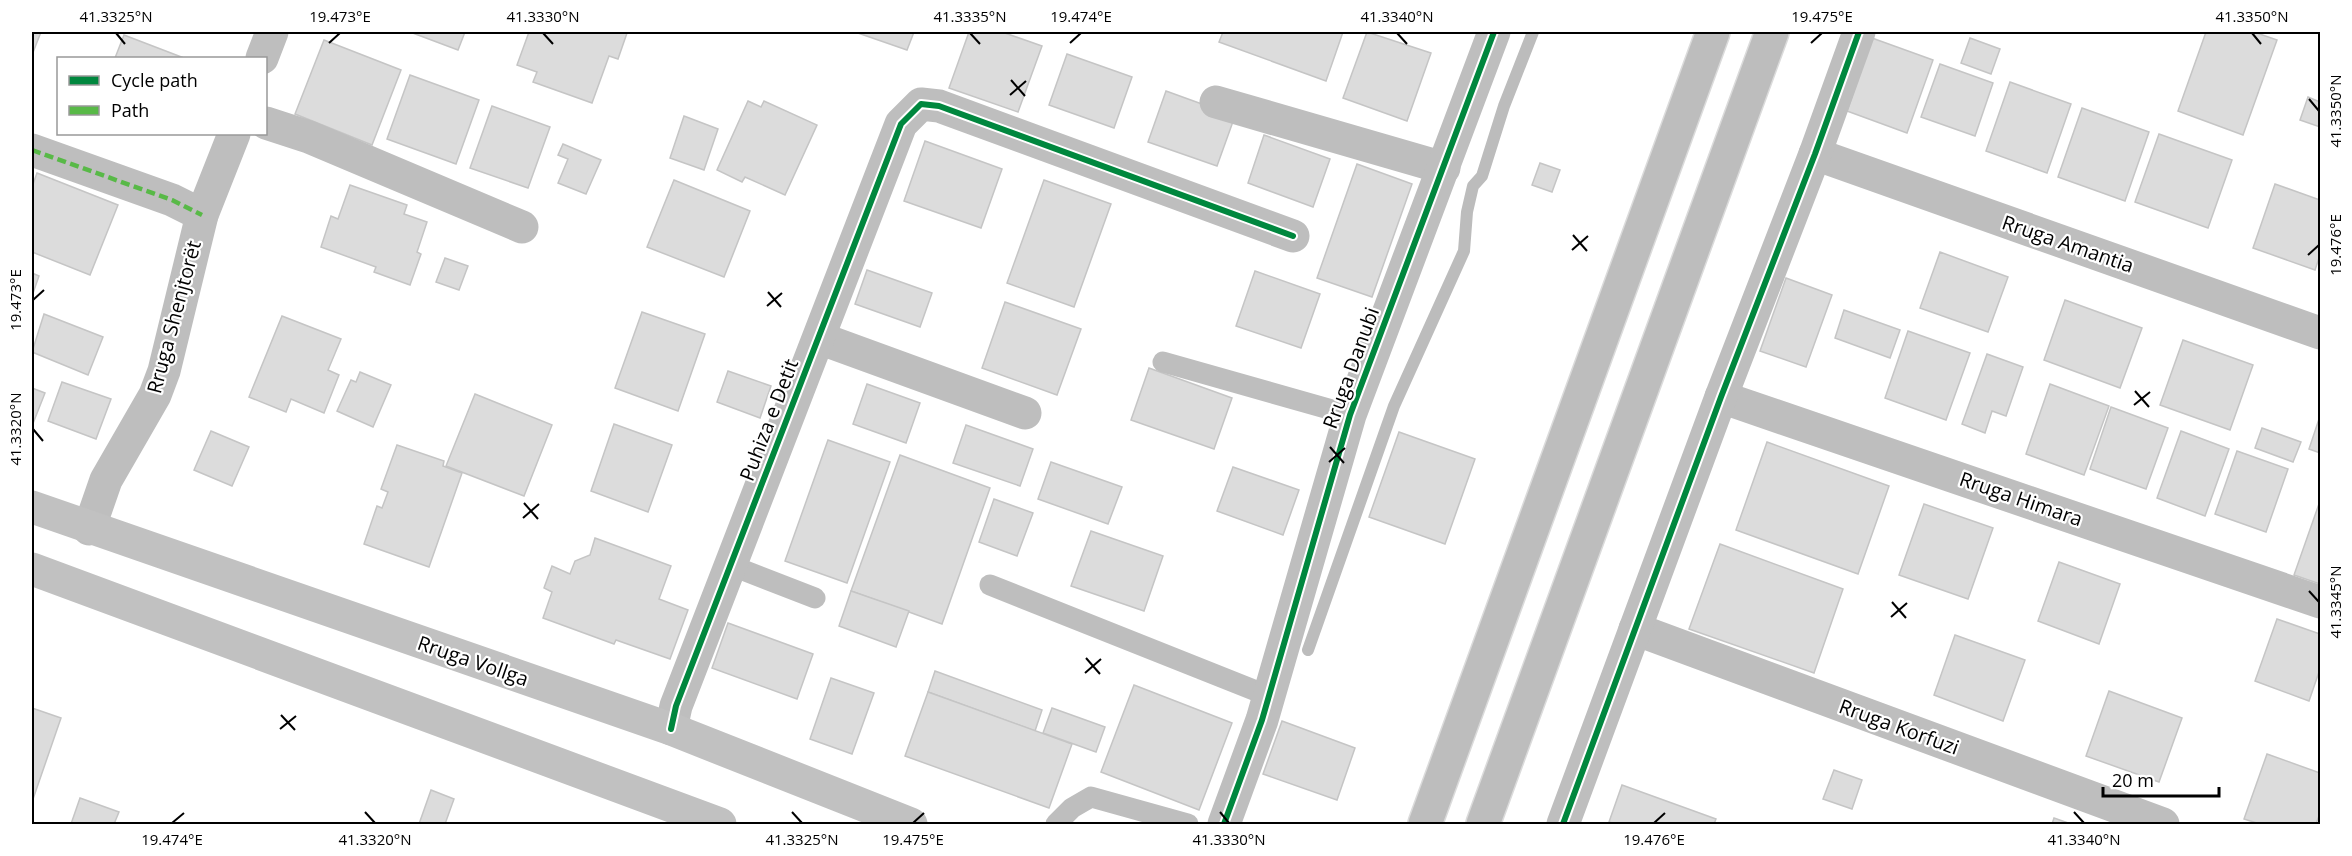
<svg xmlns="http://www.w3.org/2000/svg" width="2352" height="856" font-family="'Open Sans',sans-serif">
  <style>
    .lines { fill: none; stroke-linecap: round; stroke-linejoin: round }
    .stream { stroke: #bcbcbc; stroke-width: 12 }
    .building { fill: #dcdcdc; stroke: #c5c5c5; stroke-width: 1.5 }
    .primary-casing { stroke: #dbdbdb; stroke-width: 36 }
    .service { stroke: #bebebe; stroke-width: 21 }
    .minor { stroke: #bebebe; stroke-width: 33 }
    .secondary { stroke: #c1c1c1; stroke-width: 33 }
    .primary { stroke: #bdbdbd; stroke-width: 33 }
    .quiet { stroke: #58b947; stroke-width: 4.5; stroke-dasharray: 9 4.5; stroke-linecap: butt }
    .cycleway-casing { stroke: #fff; stroke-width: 10 }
    .cycleway { stroke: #00873e; stroke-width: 6 }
    .ticks { fill: none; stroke: #000; stroke-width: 2 }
    .labels { text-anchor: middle; stroke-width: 4.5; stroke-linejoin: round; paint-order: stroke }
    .street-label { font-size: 20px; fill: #000; stroke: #fff }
    .neatline { fill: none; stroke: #000; stroke-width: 2 }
    .ticks-label { font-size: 15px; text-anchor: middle; fill: #000 }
  </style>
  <rect width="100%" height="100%" fill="#fff"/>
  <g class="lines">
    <path class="stream" d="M1308,650L1394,406L1464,251L1467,212L1473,186L1482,176L1504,106L1533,32"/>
  </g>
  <g class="building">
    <path d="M32,32H41L32,55Z"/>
    <path d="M410,32H465L458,50Z"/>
    <path d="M529,32H622L627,33L618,59L609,56L592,103L533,82L537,72L517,65Z"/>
    <path d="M855,32H914L907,50Z"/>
    <path d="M969,32H1002L1042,46L1018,112L949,88Z"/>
    <path d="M1223,32H1343L1326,81L1219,42Z"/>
    <path d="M1367,32L1431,53L1407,121L1343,98Z"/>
    <path d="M2206,32H2254L2277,40L2243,135L2178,111Z"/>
    <path d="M124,35L184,58H115Z"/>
    <path d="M1872,38L1933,60L1907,133L1847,111Z"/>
    <path d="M1970,38L2000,49L1991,74L1961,63Z"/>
    <path d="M324,40L401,70L372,145L295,114Z"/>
    <path d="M1067,54L1132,77L1114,128L1049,105Z"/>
    <path d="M1940,64L1993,83L1975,136L1921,117Z"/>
    <path d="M410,75L479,100L456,164L387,139Z"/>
    <path d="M2010,82L2071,104L2047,173L1986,151Z"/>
    <path d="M1166,91L1235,116L1217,166L1148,142Z"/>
    <path d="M2308,97L2320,102V127L2300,120Z"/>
    <path d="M748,101L761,107L764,101L817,125L785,195L745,177L742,182L717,170Z"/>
    <path d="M492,106L550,127L528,188L470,168Z"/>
    <path d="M2082,108L2149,132L2125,201L2058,177Z"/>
    <path d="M684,116L718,129L704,170L670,158Z"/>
    <path d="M2159,134L2232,160L2208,228L2135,202Z"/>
    <path d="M1264,135L1330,159L1313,207L1248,183Z"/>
    <path d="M925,141L1002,169L981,228L904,201Z"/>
    <path d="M563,144L601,160L586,194L558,183L568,159L558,155Z"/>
    <path d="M1540,163L1560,170L1552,192L1532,185Z"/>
    <path d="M1357,164L1412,184L1372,297L1317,278Z"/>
    <path d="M37,173L118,205L90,275L32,252V187Z"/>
    <path d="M674,180L750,211L724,277L647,247Z"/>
    <path d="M1044,180L1111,204L1074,307L1007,283Z"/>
    <path d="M2275,184L2320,200V255L2315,270L2253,248Z"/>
    <path d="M350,185L407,205L404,214L427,222L417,252L421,254L410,285L374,272L376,267L321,247L331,216L338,219Z"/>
    <path d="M1940,252L2008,277L1988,332L1920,308Z"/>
    <path d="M445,258L468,266L459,290L436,282Z"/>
    <path d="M867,270L932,293L920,327L855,304Z"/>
    <path d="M1255,271L1320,294L1301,348L1236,326Z"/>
    <path d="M32,273L39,276L32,296Z"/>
    <path d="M1786,278L1832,295L1806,367L1760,351Z"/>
    <path d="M2065,300L2142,328L2120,388L2044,360Z"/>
    <path d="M1005,302L1081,329L1057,395L982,368Z"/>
    <path d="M1844,310L1900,330L1890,358L1835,338Z"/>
    <path d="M642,312L705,334L678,411L615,388Z"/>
    <path d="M44,314L103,337L88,375L32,352Z"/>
    <path d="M282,316L341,339L328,370L339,375L324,413L291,399L286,412L249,397Z"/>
    <path d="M1908,331L1970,353L1946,420L1885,398Z"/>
    <path d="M2183,340L2253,365L2230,430L2160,405Z"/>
    <path d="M1987,354L2023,367L2006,416L1992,411L1985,433L1962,424Z"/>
    <path d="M1149,368L1232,398L1214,449L1131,420Z"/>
    <path d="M728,371L771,386L760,418L717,402Z"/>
    <path d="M360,372L391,385L373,427L337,411L351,380L356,382Z"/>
    <path d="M62,382L111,399L96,439L48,421Z"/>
    <path d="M867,384L920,403L906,443L853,424Z"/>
    <path d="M2050,384L2109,406L2084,475L2026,454Z"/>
    <path d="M32,388L45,393L32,426Z"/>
    <path d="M475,394L552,425L524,496L446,466Z"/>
    <path d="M2111,407L2168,428L2146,489L2090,469Z"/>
    <path d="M2320,416V453L2309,449Z"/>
    <path d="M614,424L672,445L648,512L591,491Z"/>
    <path d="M966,425L1033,449L1020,486L953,463Z"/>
    <path d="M2262,428L2301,442L2293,462L2255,448Z"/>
    <path d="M211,431L249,447L232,486L194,470Z"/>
    <path d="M2181,431L2229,449L2205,516L2157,498Z"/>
    <path d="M1399,432L1475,459L1445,544L1369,517Z"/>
    <path d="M828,440L890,462L847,583L785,561Z"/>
    <path d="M1767,442L1889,486L1858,574L1736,530Z"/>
    <path d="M397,445L444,461L443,466L462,473L429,567L364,544L377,506L382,508L388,492L381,489Z"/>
    <path d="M2237,451L2288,469L2266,532L2215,514Z"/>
    <path d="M900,455L990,488L942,624L851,591Z"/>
    <path d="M1051,462L1122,487L1108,524L1038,499Z"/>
    <path d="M1233,467L1299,490L1283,535L1217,511Z"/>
    <path d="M994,499L1033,513L1017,556L979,542Z"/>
    <path d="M2320,501V584L2294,575Z"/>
    <path d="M1924,504L1993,528L1968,599L1899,575Z"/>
    <path d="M1091,531L1163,556L1144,611L1071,586Z"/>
    <path d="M595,538L671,566L659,599L688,610L670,659L616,640L614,644L543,618L552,592L544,588L552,566L570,574L575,561L590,555Z"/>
    <path d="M1720,544L1843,589L1814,673L1689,629Z"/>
    <path d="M2059,562L2120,584L2099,644L2038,621Z"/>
    <path d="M851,591L909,611L896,647L839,626Z"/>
    <path d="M2277,619L2320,634V669L2309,701L2255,681Z"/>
    <path d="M728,623L813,654L797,699L712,668Z"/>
    <path d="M1955,635L2025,660L2003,721L1934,695Z"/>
    <path d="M935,671L1042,710L1035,731L928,692Z"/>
    <path d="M831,678L874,693L852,754L810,739Z"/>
    <path d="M1134,685L1232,723L1199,810L1101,772Z"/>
    <path d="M2109,691L2182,718L2159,782L2086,756Z"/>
    <path d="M928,692L1072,744L1049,808L905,756Z"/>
    <path d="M32,708L61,718L32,802Z"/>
    <path d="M1052,708L1105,727L1096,752L1043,733Z"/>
    <path d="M1282,721L1355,748L1337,800L1263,774Z"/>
    <path d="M2267,754L2320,773V813L2316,824H2260L2244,819Z"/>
    <path d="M1834,770L1862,780L1852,809L1823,799Z"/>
    <path d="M1622,785L1716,819L1714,824H1616L1609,822Z"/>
    <path d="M431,790L454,799L445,824H419Z"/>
    <path d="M80,798L119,812L114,824H71Z"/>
    <path d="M2054,818L2071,824H2052Z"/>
  </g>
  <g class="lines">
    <g class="primary-casing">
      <g id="primary">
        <path d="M1425,824L1713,32"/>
        <path d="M1483,824L1772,32"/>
      </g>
    </g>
    <g class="service">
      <path d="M1163,362L1350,415"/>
      <path d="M730,565L815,598"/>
      <path d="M990,585L1269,696"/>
      <path d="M1056,824L1072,808L1091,797L1188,824"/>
    </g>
    <g class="minor">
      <path d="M262,58L272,32"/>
      <path d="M1216,102L1444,168"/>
      <path d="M266,123L309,137L522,227"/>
      <path d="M32,150L172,200L202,215"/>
      <path d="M1815,154L2320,333"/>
      <path d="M819,338L1025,413"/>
      <path d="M1721,397L2320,602"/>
      <path d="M89,529L106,480L155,395L164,371L202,215L234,134"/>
      <path d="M1635,629L2163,824"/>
      <path d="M671,729L676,706L901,124L921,104L939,106L1293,236"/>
      <path d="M1224,824L1262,720L1350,415L1494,32"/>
      <path d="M1563,824L1721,397L1815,154L1859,32"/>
    </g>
    <g class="secondary">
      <path d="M32,507L671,729L911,824"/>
      <path d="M32,569L720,824"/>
    </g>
    <use href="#primary" class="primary"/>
    <path class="quiet" d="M32,150L172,200L202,215"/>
    <g class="cycleway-casing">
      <g id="cycleway">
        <path d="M671,729L676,706L901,124L921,104L939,106L1293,236"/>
        <path d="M1224,824L1262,720L1350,415L1494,32"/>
        <path d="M1563,824L1721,397L1815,154L1859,32"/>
      </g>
    </g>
    <use href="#cycleway" class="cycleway"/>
  </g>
  <path class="ticks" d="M116,33L125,44M543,33L553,44M970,33L980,44M1397,33L1407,44M2252,33L2261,44M329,43L340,33M1070,43L1081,33M1811,43L1822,33M1011,80L1025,96M1010,95L1026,81M2309,99L2319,111M1573,235L1587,251M1572,250L1588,236M2308,255L2319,245M768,292L781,307M33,300L44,290M767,306L782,293M2135,391L2149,407M2134,405L2150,392M33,429L43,441M1330,447L1344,463M1329,462L1345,448M524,503L538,519M523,518L539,504M2309,591L2319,602M1892,602L1906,618M1891,617L1907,603M1086,658L1100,674M1085,673L1101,659M281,715L295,730M280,729L296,716M365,812L375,823M792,812L802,823M1220,812L1229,823M2074,812L2084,823M172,823L184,813M913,823L924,813M1654,823L1665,813"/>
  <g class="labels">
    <g class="street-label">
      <text transform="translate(2068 244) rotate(19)" y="7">Rruga Amantia</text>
      <text transform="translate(174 317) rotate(-75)" y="7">Rruga Shenjtorët</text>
      <text transform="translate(1351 368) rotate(-70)" y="7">Rruga Danubi</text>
      <text transform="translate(769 420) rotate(-69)" y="7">Puhiza e Detit</text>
      <text transform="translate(2021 499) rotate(19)" y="7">Rruga Himara</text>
      <text transform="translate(473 661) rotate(19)" y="7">Rruga Vollga</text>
      <text transform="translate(1899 727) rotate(20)" y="7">Rruga Korfuzi</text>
    </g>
  </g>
  <rect width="2352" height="856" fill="none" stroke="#ffffff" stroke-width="66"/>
  <rect x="57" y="57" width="210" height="78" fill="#ffffff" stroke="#999999" stroke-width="1.5"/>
  <rect x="69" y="76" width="30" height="9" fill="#00873e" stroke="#999999" stroke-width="1.5"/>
  <text x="111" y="87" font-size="18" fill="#000000">Cycle path</text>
  <rect x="69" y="106" width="30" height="9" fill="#58b947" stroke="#999999" stroke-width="1.5"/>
  <text x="111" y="117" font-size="18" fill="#000000">Path</text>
  <path d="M2103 787v9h116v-9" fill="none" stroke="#000000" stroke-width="3"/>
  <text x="2112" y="787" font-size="18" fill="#000000" stroke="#ffffff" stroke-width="4.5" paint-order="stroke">20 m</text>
  <rect x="33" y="33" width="2286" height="790" class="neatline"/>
  <g class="ticks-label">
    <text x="116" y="22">41.3325°N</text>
    <text x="340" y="22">19.473°E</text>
    <text x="543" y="22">41.3330°N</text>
    <text x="970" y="22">41.3335°N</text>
    <text x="1081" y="22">19.474°E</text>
    <text x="1397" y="22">41.3340°N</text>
    <text x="1822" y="22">19.475°E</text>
    <text x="2252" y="22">41.3350°N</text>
    <text transform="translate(2336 111) rotate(-90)" y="5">41.3350°N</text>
    <text transform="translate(2336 245) rotate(-90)" y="5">19.476°E</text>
    <text transform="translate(16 300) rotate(-90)" y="5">19.473°E</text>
    <text transform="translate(16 429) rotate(-90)" y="5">41.3320°N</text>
    <text transform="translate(2336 602) rotate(-90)" y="5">41.3345°N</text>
    <text x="172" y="845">19.474°E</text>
    <text x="375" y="845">41.3320°N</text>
    <text x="802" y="845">41.3325°N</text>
    <text x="913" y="845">19.475°E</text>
    <text x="1229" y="845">41.3330°N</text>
    <text x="1654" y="845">19.476°E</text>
    <text x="2084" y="845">41.3340°N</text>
  </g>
</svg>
